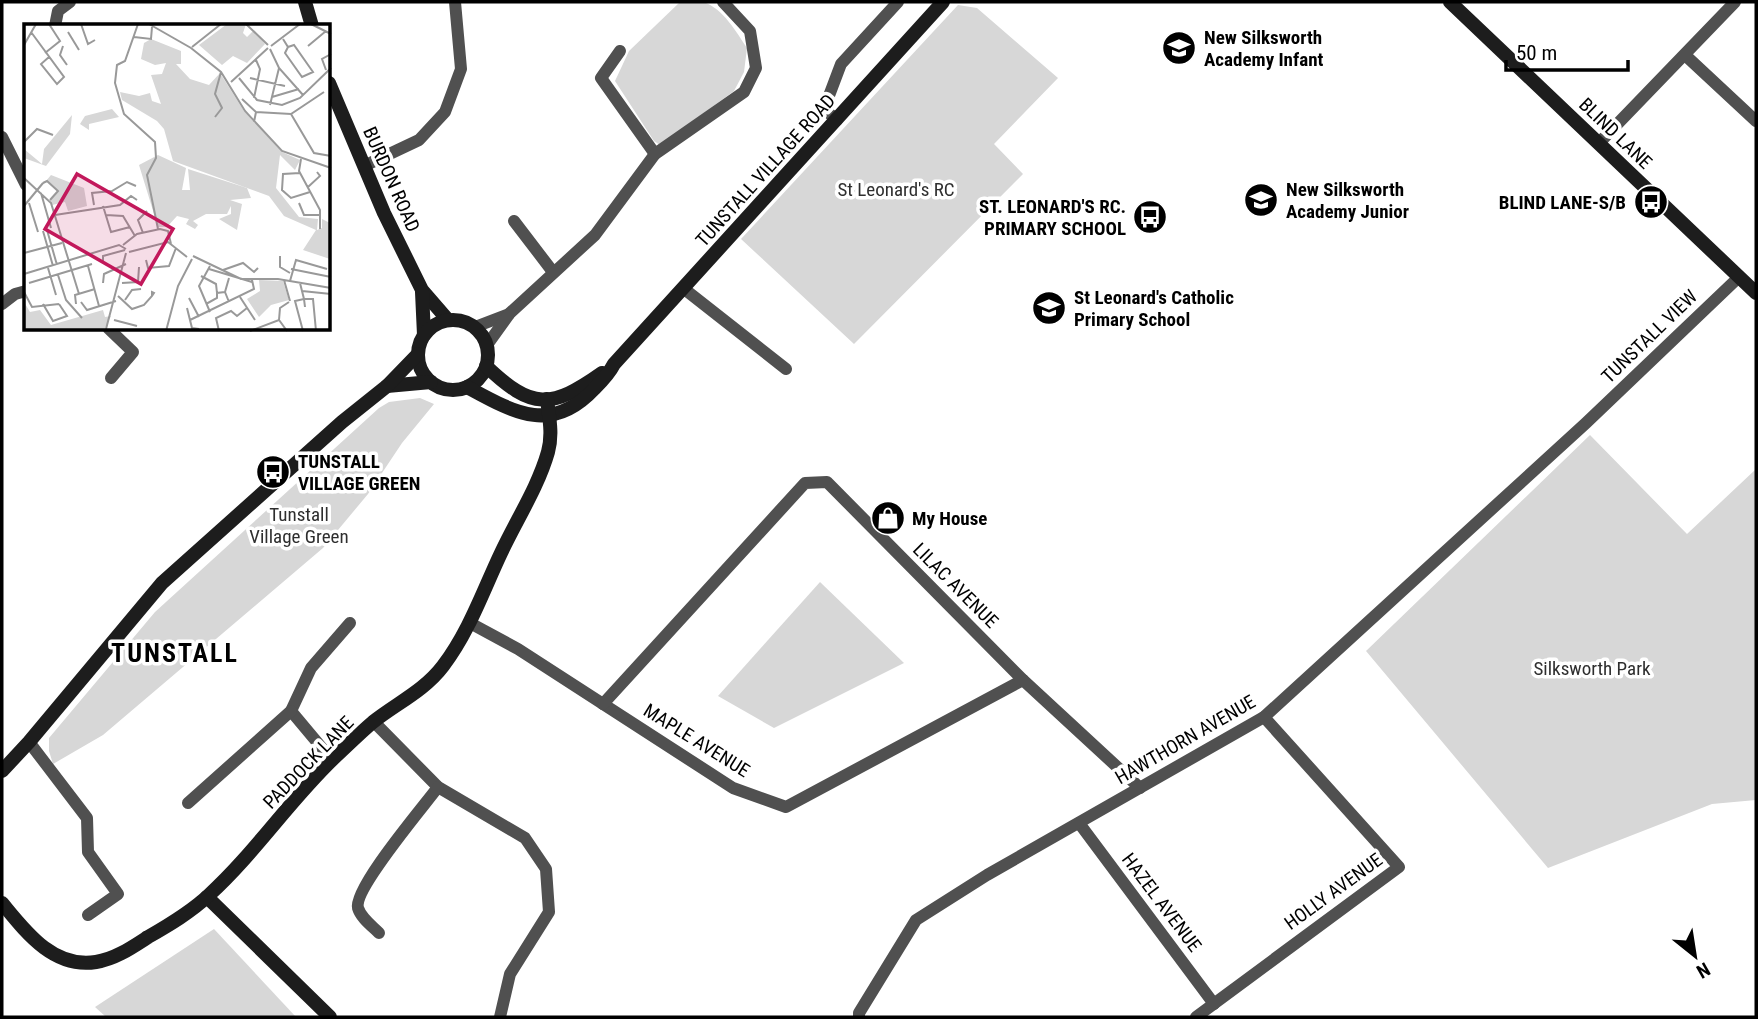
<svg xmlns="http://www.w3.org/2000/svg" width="1758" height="1019" font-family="'Roboto Condensed',sans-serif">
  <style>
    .green { fill: #d7d7d7 }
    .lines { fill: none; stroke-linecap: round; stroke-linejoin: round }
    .street { stroke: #505050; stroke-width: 12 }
    .secondary { stroke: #1d1d1d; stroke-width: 14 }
    .labels { text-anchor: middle; stroke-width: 7; stroke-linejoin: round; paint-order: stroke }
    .poi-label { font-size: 19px; font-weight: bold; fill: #000; stroke: #fff; text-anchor: start }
    .street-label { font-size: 19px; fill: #000; stroke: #fff }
    .park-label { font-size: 19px; fill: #2e2e2e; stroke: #fff }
    .district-label { font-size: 26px; font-weight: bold; letter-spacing: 2px; fill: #000; stroke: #fff }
    .inset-road { fill: none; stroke: #999; stroke-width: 2 }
    .view { fill: #c2185b; fill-opacity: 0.15; stroke: #c2185b; stroke-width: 3.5 }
    .inset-edge { fill: none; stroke: #000; stroke-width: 3.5 }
  </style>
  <rect width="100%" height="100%" fill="#fff"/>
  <g class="green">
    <path d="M680,2C687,2 697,0 703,2C723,8 737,33 747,48L744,72L734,91L660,145L654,141L615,81L629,51Z"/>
    <path d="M958,5L977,8L1058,78L994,144L1023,174L854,344L741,239Z"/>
    <path d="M420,398L434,404L402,443L368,494L323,548L103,735L53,764L49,751V738L155,612L379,408L389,402Z"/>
    <path d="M1590,435L1687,534L1756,469V800L1712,804L1548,868L1366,651Z"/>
    <path d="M820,582L904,663L774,728L718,696Z"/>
    <path d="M214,929L296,1017H106L95,1007Z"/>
  </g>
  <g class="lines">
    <g class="street">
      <path d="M55,26L58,11L70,2"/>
      <path d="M620,51L601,78L655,154"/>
      <path d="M1685,55L1756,121"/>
      <path d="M837,120L824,109L841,64L898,2"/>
      <path d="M2,137L26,185"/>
      <path d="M1599,143L1735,2"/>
      <path d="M364,166L419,140L445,112L461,69L455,2"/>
      <path d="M514,221L553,272"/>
      <path d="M683,288L786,369"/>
      <path d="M2,304L15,294L26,291"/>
      <path d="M475,327L509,314"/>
      <path d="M109,329L133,352L111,378"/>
      <path d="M487,345L510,313L595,235L655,154L744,92L756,68L750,31L723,2"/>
      <path d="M470,623L518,649L733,788L786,807L1023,680"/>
      <path d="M603,704L805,483L827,482L1023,680L1140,788"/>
      <path d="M374,722L438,787L525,838L546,869L549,912L510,974L500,1017"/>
      <path d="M29,742L87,818L88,852L118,894L88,915"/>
      <path d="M332,760L291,711L311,668L350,623"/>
      <path d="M188,803L291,711"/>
      <path d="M1079,823L1214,1004"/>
      <path d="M379,933C372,926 361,918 358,908C353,889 424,806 438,787"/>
      <path d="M859,1017V1013L916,920L987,875L1264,717L1586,423L1739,277"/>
      <path d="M1196,1017L1399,867L1264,717"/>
    </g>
    <g class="secondary">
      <path d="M305,2L312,26"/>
      <path d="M1450,2L1756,293"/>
      <path d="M329,83L384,213L422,290L448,320"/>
      <path d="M422,292L424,335"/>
      <circle cx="453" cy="355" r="35"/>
      <path d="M486,366C532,410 551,409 602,373"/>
      <path d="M387,386L431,382"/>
      <path d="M467,387C513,412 551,435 594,389C602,381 609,374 614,364L943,2"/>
      <path d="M2,771L29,742L162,583L342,422L387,386L418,354"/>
      <path d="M207,897L330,1017"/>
      <path d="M2,903C25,931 53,969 96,962C115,959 131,948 148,937C169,925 191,912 209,895C255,853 289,801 334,758C347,746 360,733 373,722C397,703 424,691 443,666C469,632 483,591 501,553C517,519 538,487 548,452C553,434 549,417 547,399"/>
    </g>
  </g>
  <defs>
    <g id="school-disc" transform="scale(1.75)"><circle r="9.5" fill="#000" stroke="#fff"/><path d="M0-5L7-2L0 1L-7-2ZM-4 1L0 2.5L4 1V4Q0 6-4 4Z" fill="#fff"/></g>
    <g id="bus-disc" transform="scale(1.75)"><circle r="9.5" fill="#000" stroke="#fff"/><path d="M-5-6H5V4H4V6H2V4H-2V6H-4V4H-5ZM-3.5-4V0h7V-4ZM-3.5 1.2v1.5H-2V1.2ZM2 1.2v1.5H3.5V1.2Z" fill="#fff"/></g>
    <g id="shop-disc" transform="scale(1.75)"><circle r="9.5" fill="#000" stroke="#fff"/><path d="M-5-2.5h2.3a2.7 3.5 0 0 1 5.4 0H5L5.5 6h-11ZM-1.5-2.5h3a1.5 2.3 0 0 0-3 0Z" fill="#fff"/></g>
  </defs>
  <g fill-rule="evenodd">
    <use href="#school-disc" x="1179" y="48"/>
    <use href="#school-disc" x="1261" y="200"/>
    <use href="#bus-disc" x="1651" y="202"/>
    <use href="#bus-disc" x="1150" y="217"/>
    <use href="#school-disc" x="1049" y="308"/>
    <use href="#bus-disc" x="273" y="472"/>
    <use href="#shop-disc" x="888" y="518"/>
  </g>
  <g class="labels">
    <g class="poi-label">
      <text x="1204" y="44">New Silksworth<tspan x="1204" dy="22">Academy Infant</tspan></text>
      <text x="1286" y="196">New Silksworth<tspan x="1286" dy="22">Academy Junior</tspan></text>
      <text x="1626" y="209" text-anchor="end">BLIND LANE-S/B</text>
      <text x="1126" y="213" text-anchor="end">ST. LEONARD'S RC.<tspan x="1126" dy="22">PRIMARY SCHOOL</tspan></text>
      <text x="1074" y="304">St Leonard's Catholic<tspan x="1074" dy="22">Primary School</tspan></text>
      <text x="298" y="468">TUNSTALL<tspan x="298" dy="22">VILLAGE GREEN</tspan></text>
      <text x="912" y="525">My House</text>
    </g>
    <g class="street-label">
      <text transform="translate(1616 133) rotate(44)" y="7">BLIND LANE</text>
      <text transform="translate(765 170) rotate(-48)" y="7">TUNSTALL VILLAGE ROAD</text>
      <text transform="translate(392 179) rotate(66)" y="7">BURDON ROAD</text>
      <text transform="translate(1649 336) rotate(-44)" y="7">TUNSTALL VIEW</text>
      <text transform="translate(956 585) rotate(45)" y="7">LILAC AVENUE</text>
      <text transform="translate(1185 739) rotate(-30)" y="7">HAWTHORN AVENUE</text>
      <text transform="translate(697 740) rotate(32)" y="7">MAPLE AVENUE</text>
      <text transform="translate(308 762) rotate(-46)" y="7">PADDOCK LANE</text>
      <text transform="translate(1333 891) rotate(-36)" y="7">HOLLY AVENUE</text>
      <text transform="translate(1162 902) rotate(53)" y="7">HAZEL AVENUE</text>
    </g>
    <g class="park-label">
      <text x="896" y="196">St Leonard's RC</text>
      <text x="299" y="521">Tunstall<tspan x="299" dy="22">Village Green</tspan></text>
      <text x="1592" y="675">Silksworth Park</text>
    </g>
    <g class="district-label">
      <text x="175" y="662">TUNSTALL</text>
    </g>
  </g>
  <g transform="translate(24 24)">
    <rect width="306" height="306" fill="#fff"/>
    <path d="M203,0H222L219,9L223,13L230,6L241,20L223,39L209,32L198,41L175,21ZM127,15L157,27V40H152L166,55L185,61L196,49L220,87L258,128L276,136L271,146L256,131L252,164L275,193L294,195L293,206L298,204V195L306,199V235L279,226L292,206L260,192L245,172L149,137L140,105L133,97L98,76L96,68L115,72L126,69L128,77L137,80L127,51L138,50L142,39L131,41L117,35L120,19ZM88,85L95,93L65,100V106L56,100L61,92ZM48,91L46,110L22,142L0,134V125L18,140L20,125ZM134,131L162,144L158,166H166L164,145L223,164L227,174L206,176L218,180L213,206L195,195L207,190V182L203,190H182L169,197L174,201L171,205L162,200L165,195L153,192L143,203H134L115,141ZM27,151L60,164L63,182L44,187L41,178L28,181L26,176L34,167L22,157ZM235,256L259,257L265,276L247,281L235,293L223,275L236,267ZM0,278L6,288L16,286L27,301L79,286L81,293L87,292L80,306H0Z" fill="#d7d7d7"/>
    <path class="inset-road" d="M57,0L64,20L71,16M114,0L101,37L93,41L91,59L100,90L131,118L132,134L123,151L134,205M125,0L167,24L197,48L221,87L258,127L307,144M222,0L244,21M287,0L307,10M7,8L40,53L33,60L17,40L25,33M44,8L55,26M110,13L127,15L128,3M259,15L264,23L270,21L289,48L278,53L261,29L264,23M0,21L12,0M39,22L36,31L43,41M247,22L276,0M284,22L302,7M168,23L197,0M246,25L255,44L279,71M21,29L36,17L25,0M302,46L298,35L307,30M215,54L233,76L258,81L276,74L307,44M226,54L261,62M207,58L244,24M248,73L275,65M230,74L236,45L232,36M218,75L232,88L230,98M246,81L255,44M232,88L267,90L300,68M267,90L290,129L307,132M191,93L198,84L191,70L197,48M0,118L13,105L29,111M277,135L275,147L296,186V205M276,149L259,150L258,166L267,174L286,168M0,154L27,179L55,270M19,159L23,157L34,167L26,176M284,163L296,152L293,148M17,169L27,204M5,179L14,208M275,179L280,191H296M70,181L68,169L88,167L103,158L112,162M0,182L19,159M79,182L87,208L106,203M31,191L96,181L107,172L113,176M82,191L99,192L111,212M23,206L33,241M19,207L29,242M119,209L114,196L123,187M99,221L113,210L136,205L144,207L147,220M105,228L144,218L163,233M0,229L38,219M169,232L217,255H254L307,264M256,232V243L266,249M122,236L124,244L145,242L152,224M79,239V232L101,226M64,242L75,282M186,242L175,262L186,288M24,244L32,271M185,245L228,258M267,245L307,253M199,246L219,239L230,248L234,244M0,250L95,221L102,225M34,251L42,276L58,294M177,252L192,260L193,269M260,256L266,277M266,257L272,236L303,245M5,259L68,240M79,259L80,250L102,240M98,259L114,258L115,243M276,259L280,275L271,277L279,307M278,267L307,270M0,268L8,283L35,280M94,272L108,285L120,281L128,272L130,269L128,268V272M216,273L231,296M165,274L175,293M101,276L108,266L117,265M57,278L63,286L92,277M205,278L201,268L205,254M19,280L29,297L43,292L35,280M52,280L51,271L71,265M182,280L193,274V269L201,268M281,283L280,275H289L292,307M163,284L168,304L175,305M90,296L113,302M166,296L230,265L228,256M255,296L256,284L265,278M82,305L102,229M142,307L154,262L168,235M195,307L192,294L207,287L213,292L223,284M226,307L255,296L263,307"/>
    <path class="view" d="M53,150L149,205L117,260L21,205Z"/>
    <rect width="306" height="306" class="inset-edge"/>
  </g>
  <rect width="1758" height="1019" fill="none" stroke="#000000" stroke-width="7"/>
  <g transform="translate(1695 956) rotate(150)" stroke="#ffffff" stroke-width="5" paint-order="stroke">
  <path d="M0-5L12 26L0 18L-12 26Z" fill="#000000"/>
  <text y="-10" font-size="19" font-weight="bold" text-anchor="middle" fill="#000000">N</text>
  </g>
  <path d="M1506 60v10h122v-10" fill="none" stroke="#000000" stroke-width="3.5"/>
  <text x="1516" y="60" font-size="21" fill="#000000" stroke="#ffffff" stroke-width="5" paint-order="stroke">50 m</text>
</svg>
